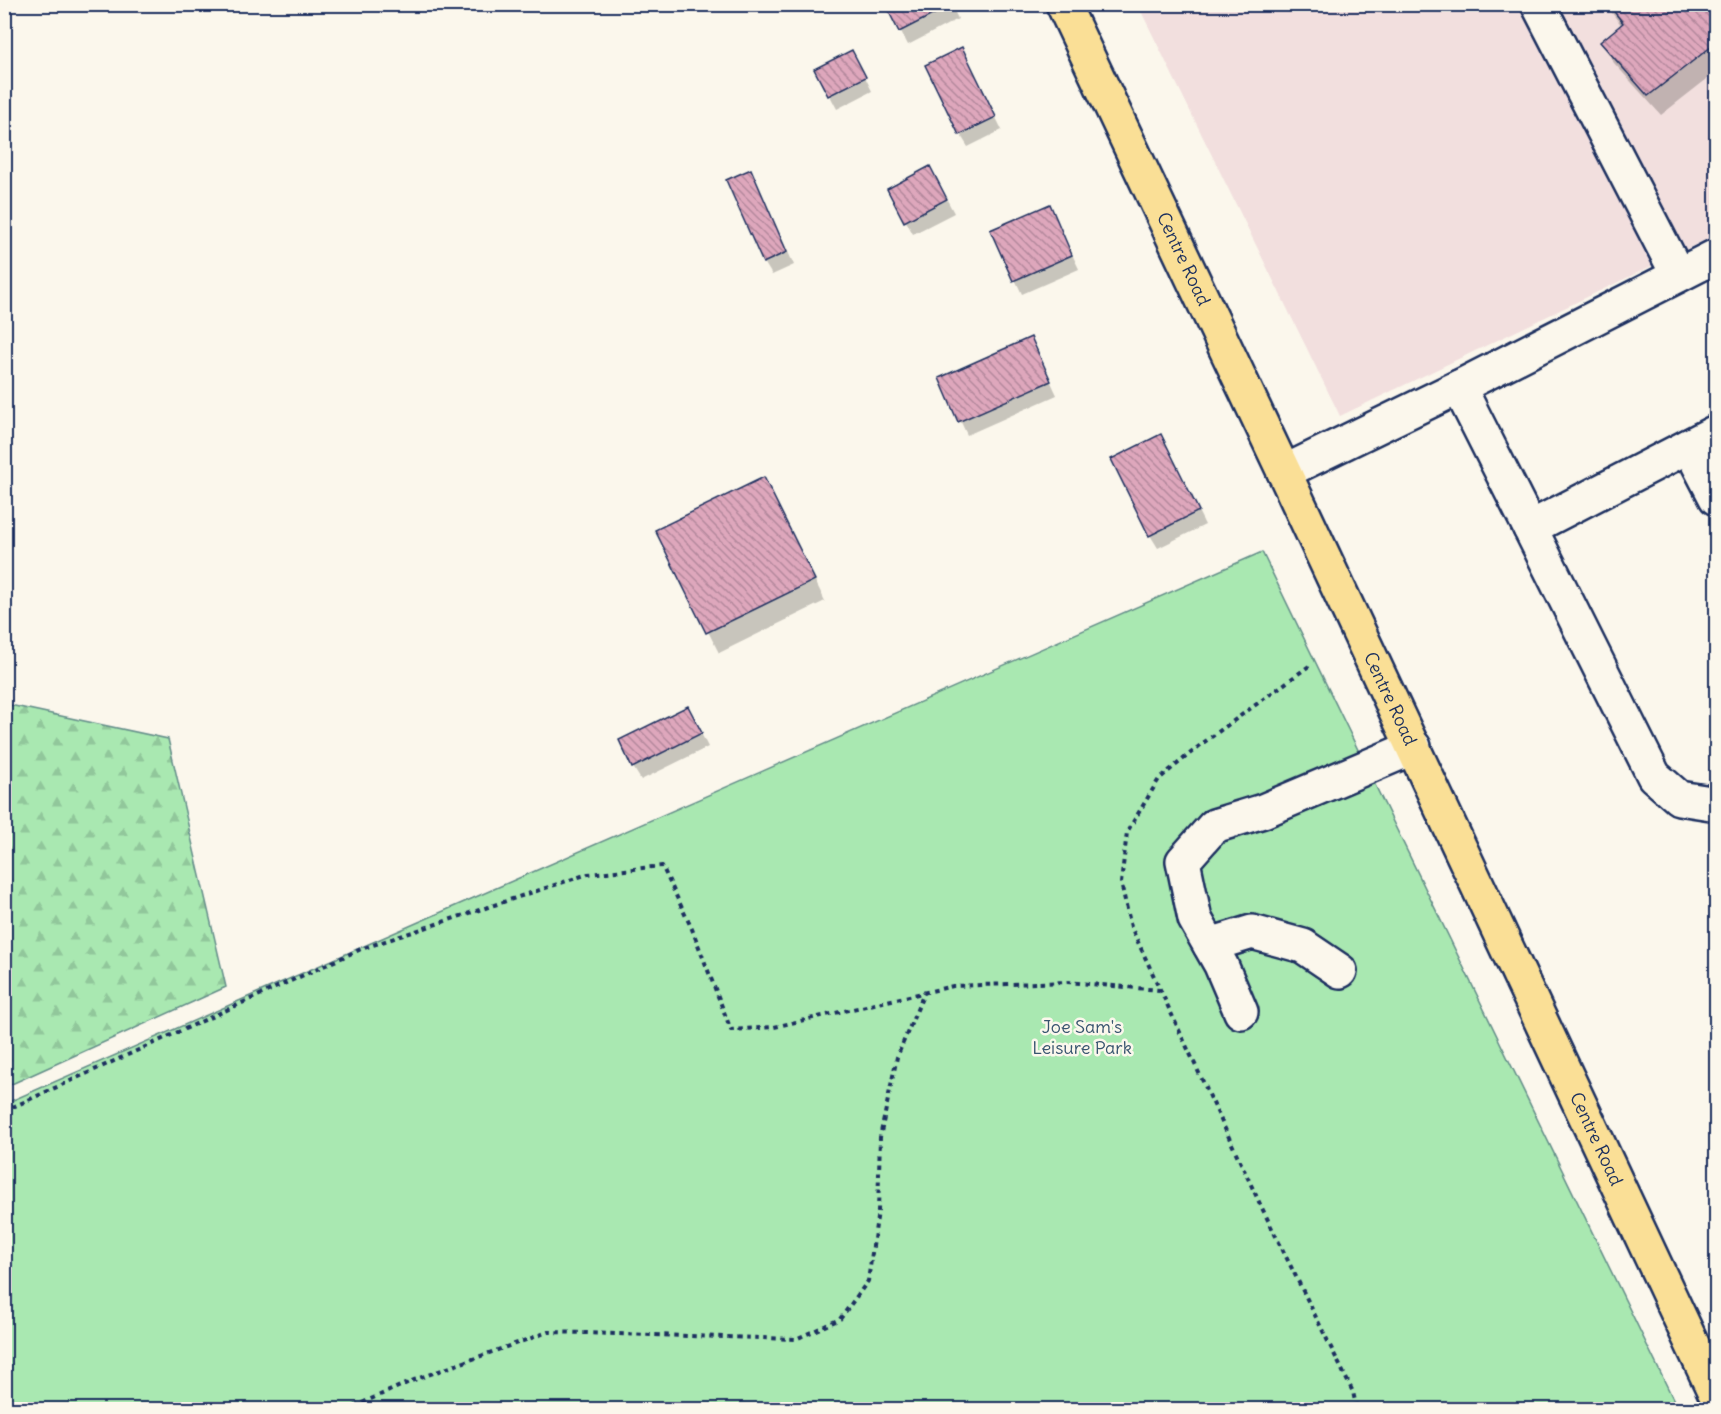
<svg xmlns="http://www.w3.org/2000/svg" width="1721" height="1414" font-family="Delius,sans-serif">
  <style>
    .built { fill: #f2dfde }
    .green { fill: #a9e8b1; stroke: #628c88; stroke-width: 1.5 }
    .forest { fill: url(#forest-firs); stroke: #628c88; stroke-width: 1.5 }
    .shadow { fill: #0003 }
    .building { fill: url(#building-back-hatch); stroke: #1b2f5e; stroke-width: 1.5 }
    .lines { fill: none; stroke-linecap: round; stroke-linejoin: round }
    .minor-casing { stroke: #1b2f5e; stroke-width: 38 }
    .major-casing { stroke: #1b2f5e; stroke-width: 38 }
    .path { stroke: #1b2f5e; stroke-width: 4; stroke-dasharray: 4.5 4.5; stroke-linecap: butt }
    .minor { stroke: #fbf7ec; stroke-width: 33 }
    .major { stroke: #fadf96; stroke-width: 33 }
    .labels { text-anchor: middle; stroke-width: 5; stroke-linejoin: round; paint-order: stroke }
    .street-label { font-size: 18px; fill: #1b2f5e; stroke: #fbf7ec }
    .park-label { font-size: 18px; fill: #37546f; stroke: #fbf7ec }
  </style>
  <defs>
    <pattern id="forest-firs" width="22" height="20" patternUnits="userSpaceOnUse" patternTransform="scale(1.5)"><rect width="22" height="20" fill="#a9e8b1"/><path d="M5 1l3.5 6h-7zM16 11l3.5 6h-7z" fill="#91c79b"/></pattern>
    <pattern id="building-back-hatch" width="6" height="6" patternUnits="userSpaceOnUse" patternTransform="scale(1.5)"><rect width="6" height="6" fill="#dea7bc"/><path d="M-1 5l2 2M0 0l6 6M5-1l2 2" fill="none" stroke="#b3889c"/></pattern>
  </defs>
  <rect width="100%" height="100%" fill="#fbf7ec"/>
  <filter id="ink" filterUnits="userSpaceOnUse"><feTurbulence type="fractalNoise" baseFrequency=".0167" numOctaves="2"/><feDisplacementMap in="SourceGraphic" scale="12" xChannelSelector="R" yChannelSelector="G"/><feConvolveMatrix kernelMatrix="1 2 1 2 8 2 1 2 1" color-interpolation-filters="sRGB"/></filter>
  <g filter="url(#ink)">
    <path class="built" d="M1138,5H1716V235L1340,416Z"/>
    <path class="green" d="M1262,552L1678,1409H5L4,1104Z"/>
    <path class="forest" d="M5,704L168,739L226,987L5,1087Z"/>
    <g class="shadow">
      <path d="M887,4H951L958,19L908,45Z"/>
      <path d="M1580,4H1593L1584,11Z"/>
      <path d="M1605,4H1716V72L1661,115L1614,63L1602,43L1622,26Z"/>
      <path d="M969,62L1002,130L968,147L960,134Z"/>
      <path d="M859,65L872,91L837,109L816,69Z"/>
      <path d="M751,171L794,265L772,275L764,262Z"/>
      <path d="M937,181L954,213L913,234L889,190Z"/>
      <path d="M1049,205L1079,269L1022,294L992,231Z"/>
      <path d="M1031,339L1057,395L967,435L941,379Z"/>
      <path d="M1168,450L1205,525L1158,548L1150,535Z"/>
      <path d="M775,499L825,601L719,653L657,531Z"/>
      <path d="M695,721L708,747L641,780L633,767Z"/>
    </g>
    <g class="building">
      <path d="M885,4H952V5L899,32Z"/>
      <path d="M1608,4H1716V43L1648,96L1600,42L1623,23Z"/>
      <path d="M962,47L996,117L959,135L925,65Z"/>
      <path d="M852,50L866,77L828,96L814,69Z"/>
      <path d="M930,166L947,199L904,222L887,189Z"/>
      <path d="M751,169L787,252L763,263L726,180Z"/>
      <path d="M1050,204L1072,255L1013,281L990,230Z"/>
      <path d="M1031,337L1051,381L958,422L939,378Z"/>
      <path d="M1161,434L1199,511L1149,536L1111,459Z"/>
      <path d="M764,477L815,580L706,633L655,530Z"/>
      <path d="M688,706L702,733L632,768L619,740Z"/>
    </g>
    <g class="lines">
      <g class="minor-casing">
        <g id="minor">
          <path d="M1538,4L1678,275"/>
          <path d="M1459,387L1530,528L1716,432"/>
          <path d="M1689,446L1716,498"/>
          <path d="M1284,472L1459,387L1716,256"/>
          <path d="M1530,528L1654,776L1679,798L1711,803L1716,801"/>
          <path d="M1210,945L1252,932L1303,946L1340,971"/>
          <path d="M1241,1012L1221,965L1195,919L1183,861L1214,826L1263,811L1414,747"/>
        </g>
      </g>
      <g class="major-casing">
        <g id="major">
          <path id="s1" d="M1063,4L1284,472L1716,1395"/>
        </g>
      </g>
      <g class="path">
        <path d="M1309,666L1203,743L1159,779L1127,832L1121,883L1131,927L1260,1204L1353,1392L1357,1410"/>
        <path d="M4,1111L361,949L588,874L662,866L692,929L731,1030L774,1027L953,986L1067,982L1160,990"/>
        <path d="M346,1410L414,1380L548,1332L796,1339L840,1319L868,1281L878,1211L880,1137L897,1057L924,993"/>
      </g>
      <use href="#minor" class="minor"/>
      <use href="#major" class="major"/>
    </g>
  </g>
  <g class="labels">
    <g class="street-label">
      <text dy="6" stroke="none"><textPath href="#s1" startOffset="282">Centre Road</textPath></text>
      <text dy="6" stroke="none"><textPath href="#s1" startOffset="768">Centre Road</textPath></text>
      <text dy="6" stroke="none"><textPath href="#s1" startOffset="1254">Centre Road</textPath></text>
    </g>
    <g class="park-label">
      <text x="1082" y="1033">Joe Sam's<tspan x="1082" dy="21">Leisure Park</tspan></text>
    </g>
  </g>
  <rect width="1721" height="1414" fill="none" stroke="#fbf7ec" stroke-width="24"/>
  <rect x="12" y="12" width="1697" height="1390" fill="none" stroke="#1b2f5e" stroke-width="2" filter="url(#ink)"/>
</svg>
